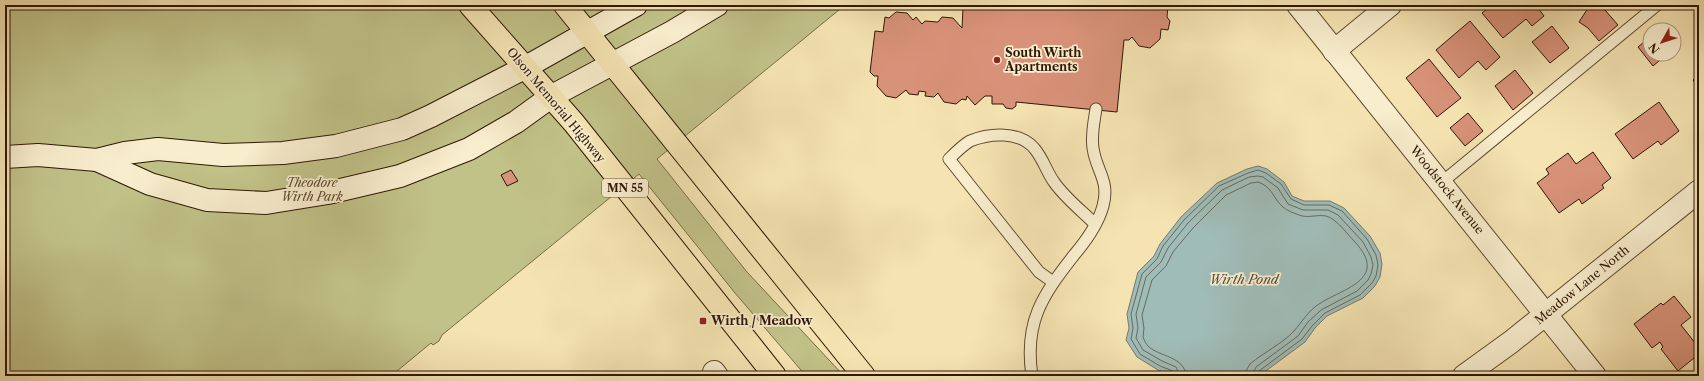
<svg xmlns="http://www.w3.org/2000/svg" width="1704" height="381" font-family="'Libre Caslon Text',serif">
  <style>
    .green { fill: #c1c288; stroke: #786c47 }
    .water { fill: #a0bcb7; stroke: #737a70 }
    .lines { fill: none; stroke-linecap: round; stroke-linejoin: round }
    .shore { stroke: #686a5e; stroke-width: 1 }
    .building { fill: #d89279; stroke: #2f1706 }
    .lane-casing { stroke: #604a31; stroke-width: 13 }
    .street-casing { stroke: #604a31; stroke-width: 24 }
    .secondary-casing { stroke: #2f1706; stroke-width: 24 }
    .primary-casing { stroke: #2f1706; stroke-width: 24 }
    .lane { stroke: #f8edcd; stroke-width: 11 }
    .street { stroke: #f8edcd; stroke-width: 22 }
    .secondary { stroke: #f8edcd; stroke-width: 22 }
    .primary { stroke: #f5e4b2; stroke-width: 22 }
    .poi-dot { fill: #8f2418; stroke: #f8edcd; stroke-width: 1.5 }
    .labels { text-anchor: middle; stroke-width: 3.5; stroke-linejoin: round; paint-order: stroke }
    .shield { fill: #f8edcd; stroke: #6b5742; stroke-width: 1 }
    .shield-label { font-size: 11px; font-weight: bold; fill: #2f1706 }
    .poi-label { font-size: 12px; font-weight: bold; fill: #2f1706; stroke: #f8edcd; text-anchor: start }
    .street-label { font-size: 12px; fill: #2f1706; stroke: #f8edcd }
    .park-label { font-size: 12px; font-style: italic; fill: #5b4a2d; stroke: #f8edcd }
    .water-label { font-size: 13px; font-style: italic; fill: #575144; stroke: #f8edcd }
  </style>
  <rect width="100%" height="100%" fill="#f5e4b2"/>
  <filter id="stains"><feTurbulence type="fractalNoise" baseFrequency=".005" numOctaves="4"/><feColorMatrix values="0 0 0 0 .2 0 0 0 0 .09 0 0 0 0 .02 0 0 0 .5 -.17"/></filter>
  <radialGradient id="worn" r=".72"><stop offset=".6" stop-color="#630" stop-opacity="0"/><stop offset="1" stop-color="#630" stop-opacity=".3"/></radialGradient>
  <path class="green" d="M5,5H845L657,159L747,272L844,376H806L735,293L639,174L442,335L439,341L433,345L431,343L391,376H5Z"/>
  <path class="water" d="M1258,166L1267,169L1284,182L1292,196L1304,201H1330L1344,208L1370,236L1380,253L1382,264L1380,277L1375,286L1363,298L1327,316L1315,328L1305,342L1259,376H1175L1158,370L1137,357L1126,340L1129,328L1127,314L1138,272L1154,256L1160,244L1181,217L1217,183L1247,169Z"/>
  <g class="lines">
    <g class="shore">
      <path d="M1175,376L1173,371L1160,366L1140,354L1131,339L1133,328L1131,314L1142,274L1157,259L1163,246L1184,220L1219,186L1248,173L1258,170L1266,173L1281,184L1291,199L1304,205H1329L1342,211L1367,239L1376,255L1378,265L1376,276L1372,283L1360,295L1325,313L1312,326L1302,339L1259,371L1257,376"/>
      <path d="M1180,376L1176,367L1162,361L1143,350L1136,338L1138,328L1136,314L1146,277L1161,262L1168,248L1188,223L1222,190L1249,177L1258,176L1263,177L1278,188L1288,204L1303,210H1328L1338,215L1363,242L1371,257L1373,265L1371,274L1368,280L1357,291L1321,310L1308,322L1298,336L1256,367L1252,376"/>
      <path d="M1186,376C1185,356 1159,357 1148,346C1146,344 1144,340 1143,337L1144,328L1142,315L1152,280L1166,266L1173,252L1193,228L1226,195L1251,183L1258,182C1273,187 1273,199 1283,207C1287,211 1294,213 1299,215C1308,219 1320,213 1329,217C1339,222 1347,234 1355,242C1390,280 1341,289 1319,304C1308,311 1302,322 1294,331C1282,344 1264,352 1250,364L1247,369L1246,376"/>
    </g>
  </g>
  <g class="building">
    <path d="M966,5H1168L1167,17L1170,21L1168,30L1161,29L1160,39L1150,48L1139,46L1132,37L1129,40H1124L1117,112L1016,102V106L1012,109L1006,108L1003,104H992V96H985L975,105L967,96L966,100L962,99L956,104L944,102L938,93L934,97L925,96L926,92L919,91L918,95L909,94L906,90L896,98L886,96L877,86L878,76H874L870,72L875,31L883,32L885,17L889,18L896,12L907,13L913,20L916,17L922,24L925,21L938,22L942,17L953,18L962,28L963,8Z"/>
    <path d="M1492,5H1536L1544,16L1532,26L1526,19L1503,38L1482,13Z"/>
    <path d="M1590,5H1598L1605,10L1618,25L1599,41L1588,28L1579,22Z"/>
    <path d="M1470,21L1500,57L1486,70L1478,61L1459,78L1436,50Z"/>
    <path d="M1552,26L1569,48L1550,63L1532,42Z"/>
    <path d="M1650,37V54H1664L1666,55L1653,66L1638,47Z"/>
    <path d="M1429,59L1461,98L1437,117L1406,78Z"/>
    <path d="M1515,70L1533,93L1513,110L1495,86Z"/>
    <path d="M1699,75V88L1693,80Z"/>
    <path d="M1659,102L1679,131L1661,145L1658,141L1633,159L1615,134Z"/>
    <path d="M1468,113L1483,131L1465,146L1450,128Z"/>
    <path d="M1593,152L1611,178L1602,185L1604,188L1582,204L1579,199L1559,213L1537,183L1549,174L1546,169L1568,153L1576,164Z"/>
    <path d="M511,170L518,181L507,186L501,175Z"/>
    <path d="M1674,296L1691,317L1681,325L1699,348V354L1678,371L1661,349L1663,347L1660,342L1652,348L1634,324L1661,303L1663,305Z"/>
  </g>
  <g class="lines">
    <g class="lane-casing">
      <g id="lane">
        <path d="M1441,183L1657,5"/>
        <path d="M1053,282L1039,272L949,159C955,153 963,145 970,141C990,133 1019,131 1034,148C1044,160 1046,171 1054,182C1065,198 1082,211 1095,224"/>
        <path d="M1032,376C1024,322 1042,296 1074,255C1086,241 1098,224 1103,206C1110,180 1096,171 1093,148C1091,135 1094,122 1096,109"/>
      </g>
    </g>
    <g class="street-casing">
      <g id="street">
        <path d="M1298,5L1595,376"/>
        <path d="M1334,51L1390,5"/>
        <path d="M714,372L717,376"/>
        <path d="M1464,376L1511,342L1699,191"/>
      </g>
    </g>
    <g class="secondary-casing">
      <g id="secondary">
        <path d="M5,157L38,155L97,160L125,153L158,149L223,155L283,153L336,146L402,129L431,116L526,67L636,5"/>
        <path d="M97,160L150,184L207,200L266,203L328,193L400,176L469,149L516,122L552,96L672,32L717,5"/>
      </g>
    </g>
    <g class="primary-casing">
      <g id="primary">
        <path d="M470,5L574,123L775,376"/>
        <path d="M565,5L864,376"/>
      </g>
    </g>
    <use href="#lane" class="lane"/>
    <use href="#street" class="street"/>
    <use href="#secondary" class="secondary"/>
    <use href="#primary" class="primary"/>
  </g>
  <g class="poi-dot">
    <circle cx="997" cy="60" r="4"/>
    <rect x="699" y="317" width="8" height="8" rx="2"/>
  </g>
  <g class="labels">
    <rect class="shield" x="602" y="179" width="46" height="18" rx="3"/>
    <g class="shield-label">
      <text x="625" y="192">MN 55</text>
    </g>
    <g class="poi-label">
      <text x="1005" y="57">South Wirth<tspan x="1005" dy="14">Apartments</tspan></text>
      <text x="711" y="325">Wirth / Meadow</text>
    </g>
    <g class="street-label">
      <text transform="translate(556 105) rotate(50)" y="4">Olson Memorial Highway</text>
      <text transform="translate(1447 190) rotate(51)" y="4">Woodstock Avenue</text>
      <text transform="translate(1582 285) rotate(-39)" y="4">Meadow Lane North</text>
    </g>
    <g class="park-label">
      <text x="312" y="187">Theodore<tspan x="312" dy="14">Wirth Park</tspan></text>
    </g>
    <g class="water-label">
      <text x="1244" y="284">Wirth Pond</text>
    </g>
  </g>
  <rect width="1704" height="381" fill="none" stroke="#f5e4b2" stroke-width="20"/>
  <rect x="6" y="6" width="1692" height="369" fill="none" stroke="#2f1706" stroke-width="2"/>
  <rect x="10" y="10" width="1684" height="361" fill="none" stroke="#2f1706"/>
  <g transform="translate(1662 42) rotate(231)"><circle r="19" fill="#f8edcd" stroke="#a8977d"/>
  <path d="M0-3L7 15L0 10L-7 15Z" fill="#8f2418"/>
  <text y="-6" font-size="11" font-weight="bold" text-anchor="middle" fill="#2f1706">N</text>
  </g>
  <rect width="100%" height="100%" filter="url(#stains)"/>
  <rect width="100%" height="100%" fill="url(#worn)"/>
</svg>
